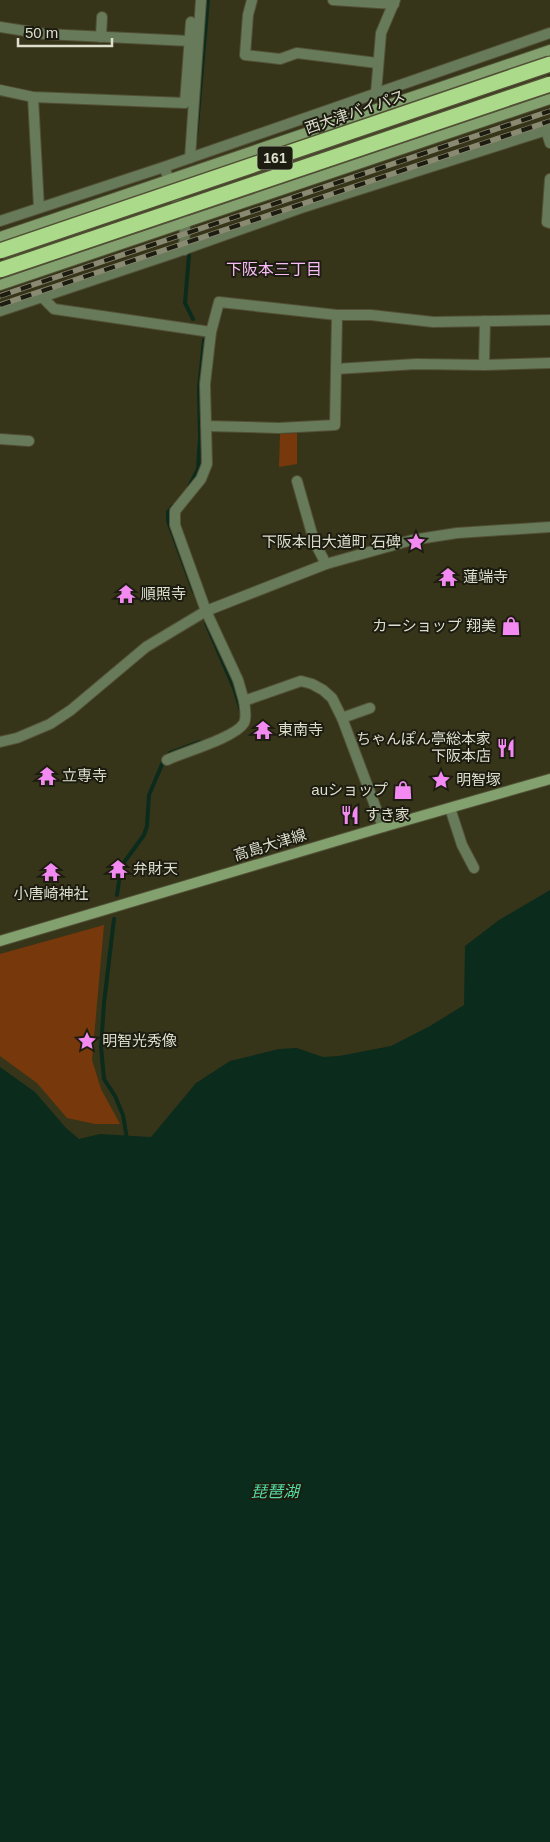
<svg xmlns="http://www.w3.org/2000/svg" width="550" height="1842" font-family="Helvetica,'Noto Sans JP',sans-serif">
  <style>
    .green { fill: #77380b }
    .water { fill: #0b2b1d }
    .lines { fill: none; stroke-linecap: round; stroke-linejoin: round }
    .stream { stroke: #0b2b1d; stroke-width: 4 }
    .street-casing { stroke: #525036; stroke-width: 12 }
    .secondary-casing { stroke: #525036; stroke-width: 12 }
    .street { stroke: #677a5a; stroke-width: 10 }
    .secondary { stroke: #82a16e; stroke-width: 10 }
    .rail-casing { stroke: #8a8972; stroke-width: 5.5 }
    .rail { stroke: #1d1c10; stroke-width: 4; stroke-dasharray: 11; stroke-linecap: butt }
    .highway-bridge-casing { stroke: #525036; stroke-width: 18; stroke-linecap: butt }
    .highway-bridge { stroke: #aada8a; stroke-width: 15 }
    .labels { text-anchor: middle; stroke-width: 4; stroke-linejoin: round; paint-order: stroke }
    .shield { fill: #1d1c10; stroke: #a4a494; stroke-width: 1 }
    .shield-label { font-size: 14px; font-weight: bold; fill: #dedecd }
    .street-label { font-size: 15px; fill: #dedecd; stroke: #1d1c10 }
    .poi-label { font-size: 15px; fill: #dedecd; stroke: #1d1c10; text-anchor: start }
    .neighbourhood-label { font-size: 16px; fill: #f7bcf5; stroke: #1d1c10 }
    .water-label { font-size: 16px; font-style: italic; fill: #53dda1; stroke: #1d1c10 }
  </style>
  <rect width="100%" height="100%" fill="#373519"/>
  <g class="green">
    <path d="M297,433V464L279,467L280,434Z"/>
    <path d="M104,925L92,1060L101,1089L120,1124H95L67,1118L37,1083L0,1056V954Z"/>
  </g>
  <path class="water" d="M550,890V1842H0V1067L35,1092L66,1128L79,1139L100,1134L151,1137L196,1083L230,1061L279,1049L297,1048L323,1057L339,1056L391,1046L430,1026L464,1005L465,946L499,920Z"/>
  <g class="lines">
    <g class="stream">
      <path d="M196,137L208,0"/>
      <path d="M189,255L185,303L193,319"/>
      <path d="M189,487L198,469L200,437L199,388L204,340"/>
      <path d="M173,506L168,512V521L194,592"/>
      <path d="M206,623L234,688L242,714"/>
      <path d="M117,895L120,875L125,861L144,835L147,826L149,795L163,762L170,753L200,742"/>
      <path d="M114,919L104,1003L101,1047L104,1079L115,1096L123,1115L127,1139"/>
    </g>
    <g class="street-casing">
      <g id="street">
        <path d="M252,0L248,15L245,55L280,59L297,53L377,63"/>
        <path d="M333,0L394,4"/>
        <path d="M0,27L45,34L190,41"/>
        <path d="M101,37L102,17"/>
        <path d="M0,90L33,97L185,103L191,22"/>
        <path d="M376,93L381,33L395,0"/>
        <path d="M33,97L39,208"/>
        <path d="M546,130L550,143"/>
        <path d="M190,158L201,0"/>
        <path d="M166,172L185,222L184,250"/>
        <path d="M550,179L547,222L550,223"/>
        <path d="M0,221L164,167L550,33"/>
        <path d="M42,297L54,309L211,332"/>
        <path d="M0,311L174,253L301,208L550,129"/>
        <path d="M484,365L485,321"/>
        <path d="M336,369L416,364L484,365L550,363"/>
        <path d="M206,426L279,428L335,425L337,315"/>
        <path d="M0,439L29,441"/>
        <path d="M297,481L314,541L326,564"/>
        <path d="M342,718L370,708"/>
        <path d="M0,742L17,738L50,724L71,710L146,647L206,611L326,564L412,540L457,533L550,527"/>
        <path d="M167,760C184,752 235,738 244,723C247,717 245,708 244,701"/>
        <path d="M450,808L462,845L474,868"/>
        <path d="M383,827L342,718L332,698L323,690L312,684L301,681L244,701L238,680L206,611L175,525V511L201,479L207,464L205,384L211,332L219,302L337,315H371L433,322L550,320"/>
      </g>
    </g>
    <g class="secondary-casing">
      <g id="secondary">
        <path d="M0,237L550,50"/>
        <path d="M0,285L550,99"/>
        <path d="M0,941L383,827L550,779"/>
      </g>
    </g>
    <use href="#street" class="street"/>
    <use href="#secondary" class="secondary"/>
    <g class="rail-casing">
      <g id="rail">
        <path d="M0,296L550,111"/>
        <path d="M0,305L550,121"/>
      </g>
    </g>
    <use href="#rail" class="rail"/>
    <g class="highway-bridge-casing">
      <g id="highway-bridge">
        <path d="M0,251L550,64"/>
        <path d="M0,270L550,84"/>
      </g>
    </g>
    <use href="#highway-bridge" class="highway-bridge"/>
  </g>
  <defs>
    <g id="sight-bare" transform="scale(1.5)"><path d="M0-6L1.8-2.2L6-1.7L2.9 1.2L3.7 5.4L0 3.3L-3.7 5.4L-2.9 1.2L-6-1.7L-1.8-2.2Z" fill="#f38af1" stroke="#1d1c10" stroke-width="2.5" paint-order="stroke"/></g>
    <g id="temple-bare" transform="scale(1.5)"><path d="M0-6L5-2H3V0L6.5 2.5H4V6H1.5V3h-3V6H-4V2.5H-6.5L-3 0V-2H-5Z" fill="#f38af1" stroke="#1d1c10" stroke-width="2.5" paint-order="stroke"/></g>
    <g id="shop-bare" transform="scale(1.5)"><path d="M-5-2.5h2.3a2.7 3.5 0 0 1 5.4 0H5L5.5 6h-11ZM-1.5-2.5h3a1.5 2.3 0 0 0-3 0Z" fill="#f38af1" stroke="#1d1c10" stroke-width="2.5" paint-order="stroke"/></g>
    <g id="restaurant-bare" transform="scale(1.5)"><path d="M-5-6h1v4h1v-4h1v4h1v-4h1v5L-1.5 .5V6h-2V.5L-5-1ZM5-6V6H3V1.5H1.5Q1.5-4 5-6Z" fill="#f38af1" stroke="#1d1c10" stroke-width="2.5" paint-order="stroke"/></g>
  </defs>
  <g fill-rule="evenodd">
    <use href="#sight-bare" x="416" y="542"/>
    <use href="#temple-bare" x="448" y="577"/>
    <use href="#temple-bare" x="126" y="594"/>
    <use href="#shop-bare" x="511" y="626"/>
    <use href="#temple-bare" x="263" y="730"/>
    <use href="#restaurant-bare" x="506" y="748"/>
    <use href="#temple-bare" x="47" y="776"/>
    <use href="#sight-bare" x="441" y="780"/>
    <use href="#shop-bare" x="403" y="790"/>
    <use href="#restaurant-bare" x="350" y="815"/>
    <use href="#temple-bare" x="118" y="869"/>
    <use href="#temple-bare" x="51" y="872"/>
    <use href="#sight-bare" x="87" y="1041"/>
  </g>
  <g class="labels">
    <rect class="shield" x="257.5" y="146.5" width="35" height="23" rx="4"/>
    <g class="shield-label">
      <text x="275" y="163">161</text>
    </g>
    <g class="street-label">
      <text transform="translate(355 112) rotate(-19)" y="5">西大津バイパス</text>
      <text transform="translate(270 845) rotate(-17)" y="5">高島大津線</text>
    </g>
    <g class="poi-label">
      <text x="401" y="547" text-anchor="end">下阪本旧大道町 石碑</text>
      <text x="463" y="582">蓮端寺</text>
      <text x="141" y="599">順照寺</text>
      <text x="496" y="631" text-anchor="end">カーショップ 翔美</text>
      <text x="278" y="735">東南寺</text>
      <text x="491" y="744" text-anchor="end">ちゃんぽん亭総本家<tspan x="491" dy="17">下阪本店</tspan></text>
      <text x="62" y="781">立専寺</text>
      <text x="456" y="785">明智塚</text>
      <text x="388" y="795" text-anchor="end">auショップ</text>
      <text x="365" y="820">すき家</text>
      <text x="133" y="874">弁財天</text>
      <text x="51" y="899" text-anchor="middle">小唐崎神社</text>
      <text x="102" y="1046">明智光秀像</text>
    </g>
    <g class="neighbourhood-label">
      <text x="274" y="275">下阪本三丁目</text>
    </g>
    <g class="water-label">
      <text x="275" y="1497">琵琶湖</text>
    </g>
  </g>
  <path d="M18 38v8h94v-8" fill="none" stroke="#dedecd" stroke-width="2.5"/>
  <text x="25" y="38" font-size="15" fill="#dedecd" stroke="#1d1c10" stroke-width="4" paint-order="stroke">50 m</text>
</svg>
